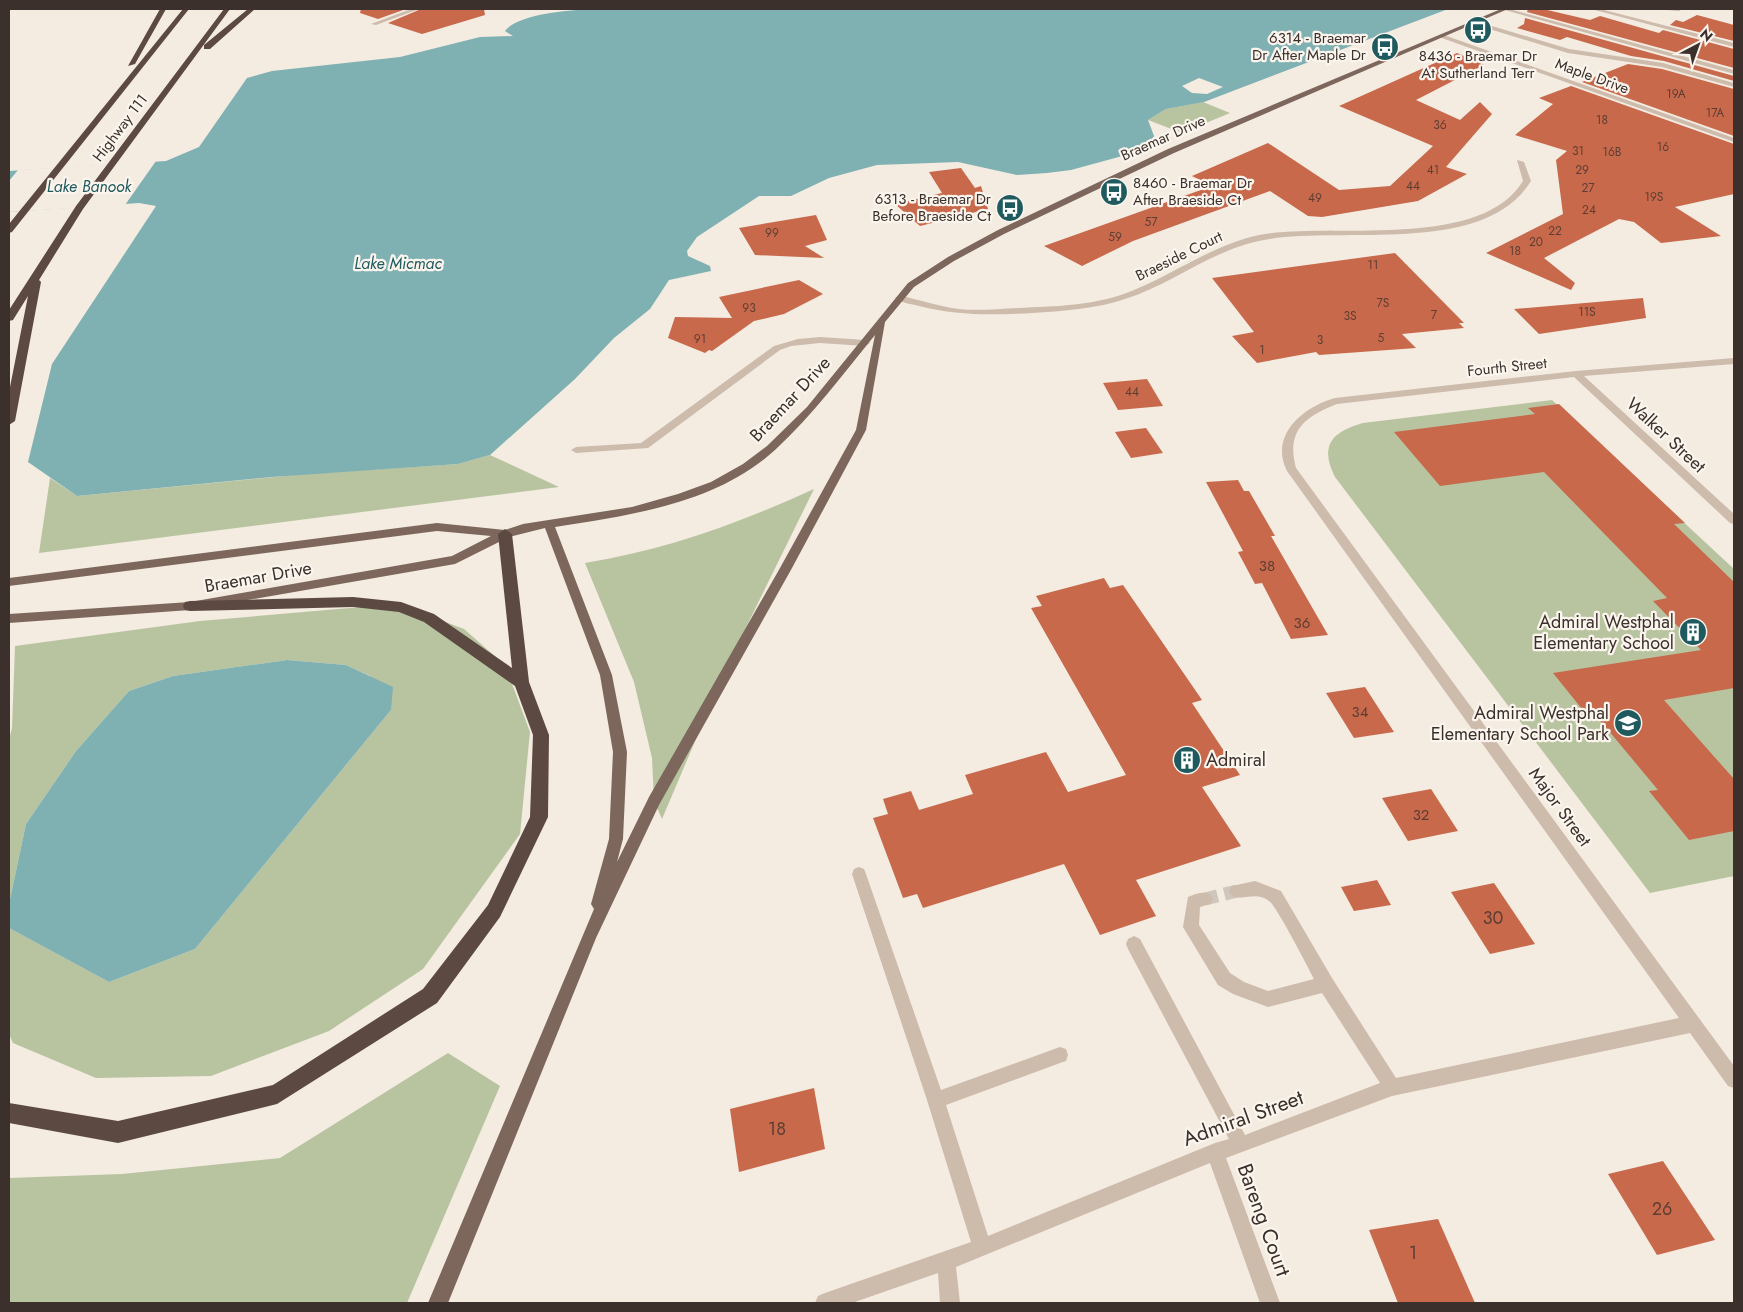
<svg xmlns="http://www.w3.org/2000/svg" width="1743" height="1312" font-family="Jost,sans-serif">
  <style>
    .green { fill: #b8c4a0 }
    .water { fill: #7fb0b2 }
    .pier { fill: #f4ebe1 }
    .building { fill: #c8694b }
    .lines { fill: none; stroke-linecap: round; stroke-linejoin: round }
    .minor-tunnel { stroke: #cfc6bd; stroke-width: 13; stroke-dasharray: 13 7; stroke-linecap: butt }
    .minor { fill: #cdbbac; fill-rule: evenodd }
    .major { fill: #7d675c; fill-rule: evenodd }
    .highway { fill: #5c4a42; fill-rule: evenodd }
    .labels { text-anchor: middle; stroke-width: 4.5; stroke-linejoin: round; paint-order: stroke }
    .far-number-label { font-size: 12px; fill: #5e3e33 }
    .far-poi-label { font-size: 15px; fill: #3b302b; stroke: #fbf5ee; text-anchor: end }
    .far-street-label { font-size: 15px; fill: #3b302b; stroke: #fbf5ee }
    .number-label { font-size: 15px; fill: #5e3e33 }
    .far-water-label { font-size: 16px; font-style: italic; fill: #1f5a5e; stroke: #fbf5ee }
    .street-label { font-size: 18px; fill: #3b302b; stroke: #fbf5ee }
    .poi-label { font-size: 18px; fill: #3b302b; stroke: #fbf5ee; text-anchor: end }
    .near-number-label { font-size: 18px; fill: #5e3e33 }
    .near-street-label { font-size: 21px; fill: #3b302b; stroke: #fbf5ee }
  </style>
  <rect width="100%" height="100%" fill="#f4ebe1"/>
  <g class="green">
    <path d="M1203,102L1230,113L1182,133L1148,120L1166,109Z"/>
    <path d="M1552,400L1734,569V876L1650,893L1335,477C1319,445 1332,432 1363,423Z"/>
    <path d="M490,455L559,487L39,553L50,478L77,496L305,474L458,464Z"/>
    <path d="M814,489L727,666L662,819L654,801L652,758L634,682L585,563C666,550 740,523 814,489Z"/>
    <path d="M384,605L427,615L464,629L505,665L530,732L520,834L423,969L329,1031L211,1076L96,1078L13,1043L9,1034V928L109,982L195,949L391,710L370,676L346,665L287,660L173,676L129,691L76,751L26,824L9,904V740L12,728L15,646L200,621Z"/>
    <path d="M448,1053L500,1086L407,1303H9V1178L122,1174L280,1158Z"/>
  </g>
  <g class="water">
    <path d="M587,9H1448L1204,102L1166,109L1148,120L1154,136L1151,144L1126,155L1071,170L1047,173L1017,175L958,162L877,165L829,178L791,196H759L697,237L687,251L688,256L710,266L711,271L669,280L650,309L614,338L575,379L490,455L458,464L272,477L77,496L28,462L52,364L156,206L139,203L9,212V171L166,161L199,147L247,78L272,71L400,57L480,37L513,36L505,31C518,14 566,11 587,9Z"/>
    <path d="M287,660L346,665L393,687L391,710L195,949L109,982L9,928V904L26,824L76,751L129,691L173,676Z"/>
  </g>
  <g class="pier">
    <path d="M1199,78L1223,87L1207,94L1192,93L1182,86Z"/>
    <path d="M156,161L125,205L9,212V181L18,170Z"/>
  </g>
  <g class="building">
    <path d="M361,9H406L378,19L360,13Z"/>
    <path d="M421,9H484L485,15L422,34L388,23Z"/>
    <path d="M1528,9H1543L1590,20L1600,16L1659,33L1663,30L1734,49V68L1527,12Z"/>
    <path d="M1697,15L1734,25V41L1670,25L1676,20L1683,22Z"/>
    <path d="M1525,18L1734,76V81L1664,61L1631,56L1567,37L1560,40L1517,28L1524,24Z"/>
    <path d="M1457,53L1484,65L1416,100L1460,120L1480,102L1492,114L1446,167L1467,174L1418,201L1322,217L1308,216L1270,191L1133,241L1082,266L1044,246L1212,186L1192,176L1268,143L1339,190L1390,186L1433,146L1339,106Z"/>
    <path d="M1628,64L1662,69L1734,89V136L1582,82Z"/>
    <path d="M1571,86L1734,144V194L1675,207L1721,236L1661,243L1634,222L1619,219L1544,258L1575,283L1571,290L1486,253L1563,214L1556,160L1567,151L1515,135L1553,104L1539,98Z"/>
    <path d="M961,168L975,188L981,186L988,209L920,226L895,204L942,193L929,172Z"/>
    <path d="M816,215L827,240L805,246L824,258L755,255L739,228Z"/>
    <path d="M1395,253L1464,323H1459L1464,328L1402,334L1416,348L1319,355L1316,352L1257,363L1232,336L1254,332L1212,278Z"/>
    <path d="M799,280L823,294L784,314L754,321L712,351L709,350L705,353L668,338L675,317L732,318L719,297Z"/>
    <path d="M1643,298L1646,318L1539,334L1514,309Z"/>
    <path d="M1147,379L1163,406L1118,410L1103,383Z"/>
    <path d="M1559,404L1685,523L1674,524L1734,582V688L1664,700L1734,779V831L1689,840L1649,791L1658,790L1594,713L1586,714L1553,673L1701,650L1653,601L1667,598L1544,472L1440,486L1394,432L1535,414L1528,408Z"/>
    <path d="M1146,428L1163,453L1131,458L1115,432Z"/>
    <path d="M1238,480L1244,491H1249L1275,536H1271L1328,635L1291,639L1262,583L1255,584L1238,552L1243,551L1206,482Z"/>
    <path d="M1104,578L1110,588L1123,585L1202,700L1192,703L1240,775L1202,787L1241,846L1136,880L1156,916L1100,935L1064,864L923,908L917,894L903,898L873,818L888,814L883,799L911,791L919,810L973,794L965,775L1046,752L1068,792L1126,775L1031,608L1042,606L1036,596Z"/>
    <path d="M1365,687L1394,732L1354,738L1326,693Z"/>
    <path d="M1431,789L1458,831L1408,841L1382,798Z"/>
    <path d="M1377,880L1391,905L1354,911L1341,887Z"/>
    <path d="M1494,883L1535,944L1490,954L1451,892Z"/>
    <path d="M814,1088L825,1149L739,1172L730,1109Z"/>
    <path d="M1663,1161L1715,1240L1657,1255L1608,1174Z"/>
    <path d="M1438,1219L1475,1303H1398L1369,1230Z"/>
  </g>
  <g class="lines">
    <path class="minor-tunnel" d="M1205,899L1237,891"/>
    <g class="minor">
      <path d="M411,9H419L376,25L371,24Z"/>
      <path d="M1501,9H1509L1734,70V74Z"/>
      <path d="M1591,9H1600L1734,43V47Z"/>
      <path d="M1654,9H1682L1679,11Z"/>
      <path d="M1472,20L1569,49L1663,63L1734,83V87L1662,67L1568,53L1470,23Z"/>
      <path d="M1441,34L1734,138V142L1439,37Z"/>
      <path d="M1517,160L1524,162L1531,181C1484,258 1339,225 1264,240C1213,249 1173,284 1125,299C1095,309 1063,311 1032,313C992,315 959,316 919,306C912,304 901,303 895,298L899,295C919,300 938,306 958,309C978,311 998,309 1018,308C1057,306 1097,306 1134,290C1178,272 1217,242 1265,234C1335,223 1481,250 1523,181Z"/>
      <path d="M820,337L865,340L870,343L865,346L820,343L791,346L780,350L648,448L576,453L571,450L576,447L641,443L774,346L798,339Z"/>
      <path d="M1734,358V364L1584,376L1734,514V524L1730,523L1574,377L1337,404C1304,417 1286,431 1296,468L1734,1066V1088L1728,1086L1690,1033L1392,1096L1226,1158L1280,1303H1260L1210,1163L956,1267L960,1303H940L938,1273L852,1303H815L818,1296L825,1293L971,1242L927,1100L852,874L854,869L859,867L864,869L866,874L941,1090L1060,1047L1066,1049L1068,1055L1066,1061L1060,1063L946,1105L988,1236L1215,1143L1229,1139L1128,949L1126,944L1128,939L1134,936L1140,939L1245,1135L1380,1083L1322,993L1268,1007L1233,994L1218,985L1183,927L1188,897C1195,894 1203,891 1210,894L1213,899L1210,904L1200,907L1199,925L1230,973L1244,982L1268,991L1314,979C1308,967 1276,905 1269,901C1256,891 1244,901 1232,896L1229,891L1232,886L1255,881L1281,891L1332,978L1396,1078L1679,1018L1287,471C1269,435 1303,407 1335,398L1576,371Z"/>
    </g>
    <path class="major" d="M1501,9H1508L1174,153L1004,234L954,261L914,287L885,322L866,430L792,568L659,805L596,938L448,1303H428L594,909L591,904L609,839L613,752L600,675L545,528L509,537L455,564L190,610L9,623V614L190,602L452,556L491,536L437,531L9,586V578L437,523L505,530L523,524L632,507L678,494L711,482L743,464L767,446L807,407L908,283L948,257L998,230L1168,149ZM875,335L856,430L780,568L649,797L617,862L623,839L627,752L612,675L555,527C631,515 716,504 775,450C813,415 843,374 875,335Z"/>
    <g class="highway">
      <path d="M160,9H166L135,64L128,66Z"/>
      <path d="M183,9H189L12,232L9,233V224Z"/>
      <path d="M224,9H230L83,209L39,280L41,282L15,421L9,425V392L28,296L13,320L9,321V310L76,206Z"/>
      <path d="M248,9H255L210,49H204V45Z"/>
      <path d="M505,529L512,534L529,682L549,735L548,817L500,917L437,1003L277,1104L118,1143L9,1123V1103L118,1121L273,1085L423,989L488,905L530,817L533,735L515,686L424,622L399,612L353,607L190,611L185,610L183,606L185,602L190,601L353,597L401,602L434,614L512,668L498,534Z"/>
    </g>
  </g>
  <defs>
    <g id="bus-disc" transform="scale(1.4375)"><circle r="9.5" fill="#1f5a5e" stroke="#fbf5ee"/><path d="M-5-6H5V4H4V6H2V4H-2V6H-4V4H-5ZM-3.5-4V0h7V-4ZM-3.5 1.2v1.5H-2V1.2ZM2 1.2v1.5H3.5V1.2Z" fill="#fff"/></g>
    <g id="building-disc" transform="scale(1.4375)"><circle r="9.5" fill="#1f5a5e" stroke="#fbf5ee"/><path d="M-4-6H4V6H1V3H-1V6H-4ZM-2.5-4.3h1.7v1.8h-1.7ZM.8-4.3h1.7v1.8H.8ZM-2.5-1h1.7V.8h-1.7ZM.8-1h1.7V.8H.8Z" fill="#fff"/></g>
    <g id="school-disc" transform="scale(1.4375)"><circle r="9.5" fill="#1f5a5e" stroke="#fbf5ee"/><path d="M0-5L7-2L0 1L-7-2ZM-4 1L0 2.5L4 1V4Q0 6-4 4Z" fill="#fff"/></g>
  </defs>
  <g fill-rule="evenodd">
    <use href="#bus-disc" x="1478" y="30"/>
    <use href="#bus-disc" x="1385" y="47"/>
    <use href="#bus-disc" x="1114" y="192"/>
    <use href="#bus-disc" x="1010" y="208"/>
    <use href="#building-disc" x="1693" y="632"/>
    <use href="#school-disc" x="1628" y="723"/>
    <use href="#building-disc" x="1187" y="760"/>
  </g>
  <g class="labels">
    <g class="far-number-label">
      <text x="1676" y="98">19A</text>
      <text x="1715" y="117">17A</text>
      <text x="1602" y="124">18</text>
      <text x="1440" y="129">36</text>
      <text x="1663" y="151">16</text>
      <text x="1578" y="155">31</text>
      <text x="1612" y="156">16B</text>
      <text x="1433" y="174">41</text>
      <text x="1582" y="174">29</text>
      <text x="1413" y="190">44</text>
      <text x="1588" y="192">27</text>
      <text x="1654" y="201">19S</text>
      <text x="1315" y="202">49</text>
      <text x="1589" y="214">24</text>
      <text x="1151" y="226">57</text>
      <text x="1555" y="235">22</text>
      <text x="772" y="237">99</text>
      <text x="1115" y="241">59</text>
      <text x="1536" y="246">20</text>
      <text x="1515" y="255">18</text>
      <text x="1373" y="269">11</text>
      <text x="1383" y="307">7S</text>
      <text x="749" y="312">93</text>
      <text x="1587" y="316">11S</text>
      <text x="1434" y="319">7</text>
      <text x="1350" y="320">3S</text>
      <text x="1381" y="342">5</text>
      <text x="700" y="343">91</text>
      <text x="1320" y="344">3</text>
      <text x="1262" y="354">1</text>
      <text x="1132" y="396">44</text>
    </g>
    <g class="far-poi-label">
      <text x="1366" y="43">6314 - Braemar<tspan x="1366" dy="17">Dr After Maple Dr</tspan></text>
      <text x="1478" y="61" text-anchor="middle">8436 - Braemar Dr<tspan x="1478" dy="17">At Sutherland Terr</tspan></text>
      <text x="1133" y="188" text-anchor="start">8460 - Braemar Dr<tspan x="1133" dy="17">After Braeside Ct</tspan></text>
      <text x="991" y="204">6313 - Braemar Dr<tspan x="991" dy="17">Before Braeside Ct</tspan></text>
    </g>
    <g class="far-street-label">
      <text transform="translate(1592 76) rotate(20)" y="5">Maple Drive</text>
      <text transform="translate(120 128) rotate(-53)" y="5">Highway 111</text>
      <text transform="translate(1163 138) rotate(-24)" y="5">Braemar Drive</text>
      <text transform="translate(1179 256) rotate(-26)" y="5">Braeside Court</text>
      <text transform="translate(1507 367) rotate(-6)" y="5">Fourth Street</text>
    </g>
    <g class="number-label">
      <text x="1267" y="571">38</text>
      <text x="1302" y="628">36</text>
      <text x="1360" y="717">34</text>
      <text x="1421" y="820">32</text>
    </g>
    <g class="far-water-label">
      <text x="89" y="192">Lake Banook</text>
      <text x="398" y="269">Lake Micmac</text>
    </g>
    <g class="street-label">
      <text transform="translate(790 399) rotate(-47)" y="6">Braemar Drive</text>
      <text transform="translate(1666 435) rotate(43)" y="6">Walker Street</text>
      <text transform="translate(258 577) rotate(-10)" y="6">Braemar Drive</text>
      <text transform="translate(1560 807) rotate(54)" y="6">Major Street</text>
    </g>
    <g class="poi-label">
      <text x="1674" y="628">Admiral Westphal<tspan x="1674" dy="21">Elementary School</tspan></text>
      <text x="1609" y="719">Admiral Westphal<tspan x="1609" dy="21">Elementary School Park</tspan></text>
      <text x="1206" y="766" text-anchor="start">Admiral</text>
    </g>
    <g class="near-number-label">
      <text x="1493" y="924">30</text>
      <text x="777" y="1135">18</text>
      <text x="1662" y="1215">26</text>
      <text x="1413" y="1259">1</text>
    </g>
    <g class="near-street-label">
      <text transform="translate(1243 1118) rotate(-20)" y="7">Admiral Street</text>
      <text transform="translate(1264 1220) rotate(70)" y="7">Bareng Court</text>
    </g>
  </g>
  <rect width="1743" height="1312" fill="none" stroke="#3b302b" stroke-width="20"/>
  <g transform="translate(1698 45) rotate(41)" stroke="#fbf5ee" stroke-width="4" paint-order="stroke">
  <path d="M0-4L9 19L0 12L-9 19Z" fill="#3b302b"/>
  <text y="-8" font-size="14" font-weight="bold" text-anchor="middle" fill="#3b302b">N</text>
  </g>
</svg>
